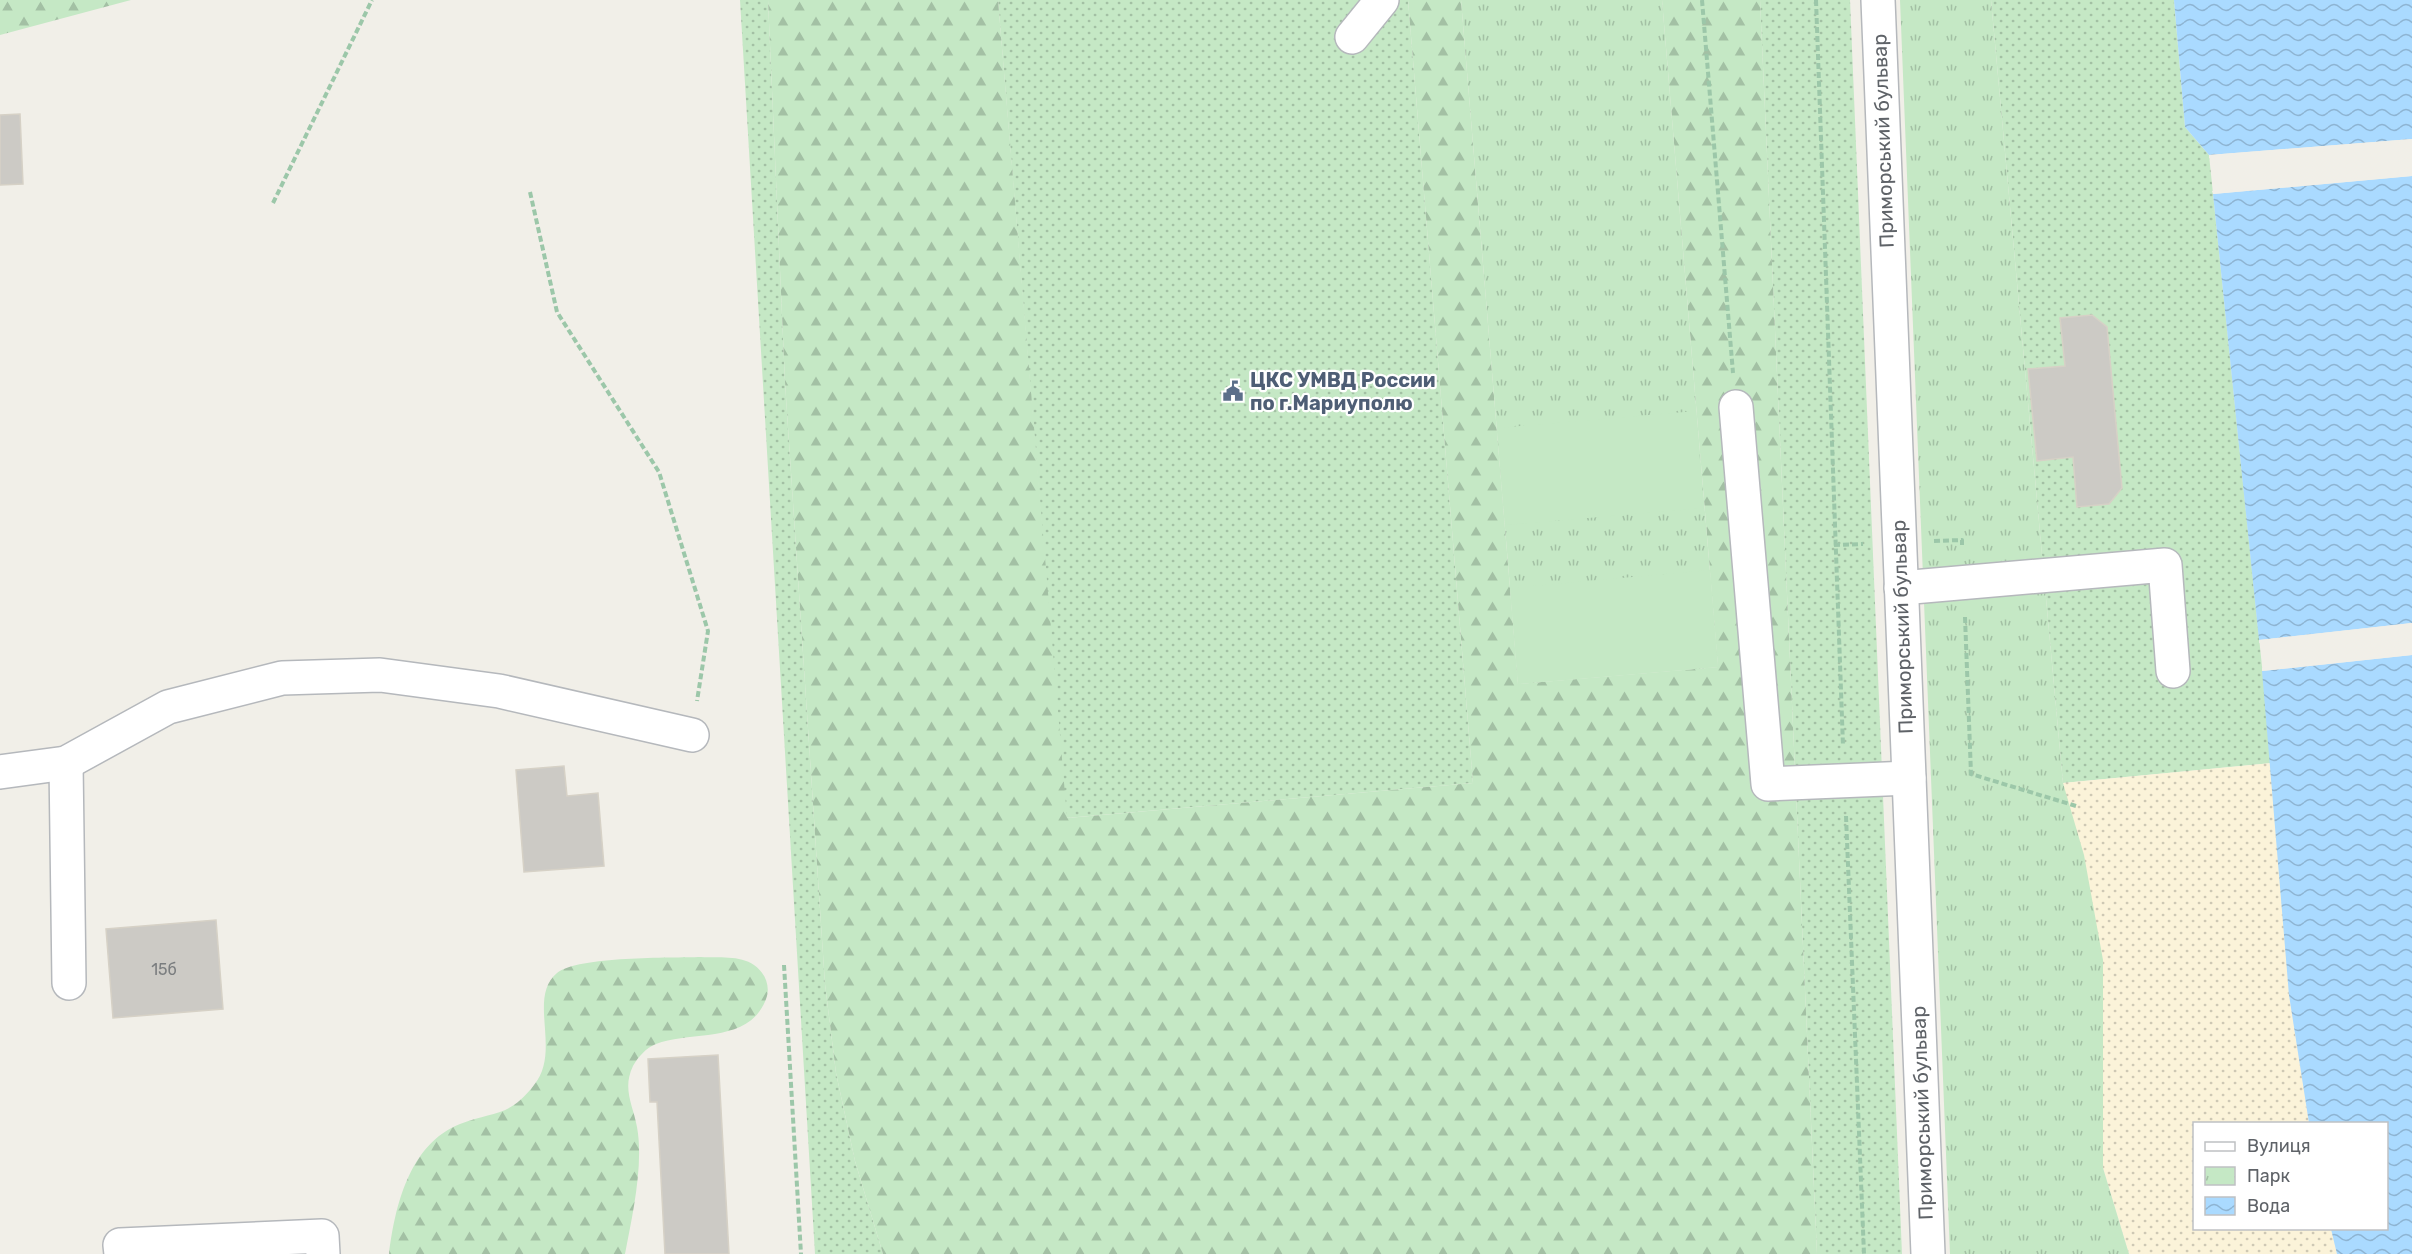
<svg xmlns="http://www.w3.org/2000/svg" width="2412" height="1254" font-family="Rubik,sans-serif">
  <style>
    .grass { fill: url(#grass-dots) }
    .forest { fill: url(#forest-firs) }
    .sand { fill: url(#sand-dots) }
    .park { fill: url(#park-tufts) }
    .pitch { fill: #c5e8c5 }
    .water { fill: url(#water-waves) }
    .pier { fill: #f1efe8 }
    .building { fill: #cccac5; stroke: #d6d1c6; stroke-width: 1.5 }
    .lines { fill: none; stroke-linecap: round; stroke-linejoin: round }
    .minor-casing { stroke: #b5b8bc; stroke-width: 36 }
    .path { stroke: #9cc7a9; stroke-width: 4; stroke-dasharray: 6 3; stroke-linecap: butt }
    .minor { stroke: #fff; stroke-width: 33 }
    .labels { text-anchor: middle; stroke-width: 4.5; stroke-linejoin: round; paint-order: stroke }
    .number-label { font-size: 16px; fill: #7a7d7f }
    .street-label { font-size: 20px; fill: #5f6368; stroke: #fff }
    .service-label { font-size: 20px; font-weight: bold; fill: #4e5e75; stroke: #fff; text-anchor: start }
  </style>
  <defs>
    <pattern id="grass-dots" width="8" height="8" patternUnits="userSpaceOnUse" patternTransform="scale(1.5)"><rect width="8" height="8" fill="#c5e8c5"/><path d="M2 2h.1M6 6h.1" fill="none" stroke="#a3c0a4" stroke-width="1.8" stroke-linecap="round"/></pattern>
    <pattern id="forest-firs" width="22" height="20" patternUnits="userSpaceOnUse" patternTransform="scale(1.5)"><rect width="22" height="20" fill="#c5e8c5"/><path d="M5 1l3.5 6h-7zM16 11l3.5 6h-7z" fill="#a3c0a4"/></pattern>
    <pattern id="sand-dots" width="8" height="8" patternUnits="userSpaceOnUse" patternTransform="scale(1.5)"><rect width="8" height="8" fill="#fbf3d9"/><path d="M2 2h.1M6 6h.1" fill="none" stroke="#cec8b4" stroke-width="1.8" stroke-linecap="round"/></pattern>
    <pattern id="park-tufts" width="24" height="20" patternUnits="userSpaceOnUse" patternTransform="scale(1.5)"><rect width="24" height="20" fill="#c5e8c5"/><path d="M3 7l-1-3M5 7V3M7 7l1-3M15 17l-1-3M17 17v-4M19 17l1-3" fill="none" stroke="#a3c0a4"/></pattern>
    <pattern id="water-waves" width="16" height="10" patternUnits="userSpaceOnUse" patternTransform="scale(1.5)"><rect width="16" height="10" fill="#aadaff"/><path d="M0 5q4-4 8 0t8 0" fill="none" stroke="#8eb4d2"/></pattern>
  </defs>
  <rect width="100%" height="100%" fill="#f1efe8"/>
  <g class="grass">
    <path d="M740,0H768L785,382L825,984L836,1073L855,1161L883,1254H815Z"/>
    <path d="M998,0H1408L1473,783L1066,818Z"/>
    <path d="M1760,0H1850L1902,1254H1817Z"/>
    <path d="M1991,0H2174L2185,127L2209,155L2272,763L2063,783Z"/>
  </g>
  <g class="forest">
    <path d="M0,0H131L0,35Z"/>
    <path d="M768,0H998L1067,818L1473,783L1408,0H1461L1518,684L1718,667L1662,0H1760L1817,1254H883L855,1161L836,1073L825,984L785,382Z"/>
    <path d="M701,957C718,958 740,955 754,965C764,972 770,984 767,996C752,1045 692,1030 656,1044C646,1048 638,1057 633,1066C622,1089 633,1105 637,1127C644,1165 632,1217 625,1254H389C395,1207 409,1144 460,1124C493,1111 509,1118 534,1085C562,1051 527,998 557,973C578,956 671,958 701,957Z"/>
  </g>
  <path class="sand" d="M2272,763L2289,995L2309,1123L2194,1124V1228L2331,1229L2337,1254H2129L2103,1168L2102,1056L2063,783Z"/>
  <g class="park">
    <path d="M1461,0H1662L1718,667L1518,684Z"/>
    <path d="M1900,0H1991L2063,783L2084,855L2103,960V1168L2129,1254H1950Z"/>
  </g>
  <g class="pitch">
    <path d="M1696,411L1704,508L1505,525L1497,428Z"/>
    <path d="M1710,570L1718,667L1518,684L1510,588Z"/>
  </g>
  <g class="water">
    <path d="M2174,0H2412V139L2209,155L2185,127Z"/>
    <path d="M2412,176V623L2259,640L2213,194Z"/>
    <path d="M2412,655V1254H2337L2331,1229L2386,1228V1124L2309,1123L2289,995L2262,671Z"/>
  </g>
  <g class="pier">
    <path d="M2412,139V142L2209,158V155Z"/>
    <path d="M2412,173V176L2213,194L2212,191Z"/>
    <path d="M2412,623V626L2259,643V640Z"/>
    <path d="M2412,652V655L2262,671V668Z"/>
  </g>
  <g class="building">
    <path d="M20,114L23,184L0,185V115Z"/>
    <path d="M2092,315L2107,327L2122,488L2109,504L2077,507L2073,457L2037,461L2028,369L2065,366L2060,318Z"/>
    <path d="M564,766L567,796L598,793L604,866L524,872L516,770Z"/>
    <path d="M216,920L223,1009L113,1018L106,929Z"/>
    <path d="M718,1055L729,1254H665L657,1102H650L648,1059Z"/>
  </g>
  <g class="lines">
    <g class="minor-casing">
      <g id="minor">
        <path d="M1878,0L1928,1254"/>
        <path d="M1352,37L1382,0"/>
        <path d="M1736,407L1768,784L1909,778"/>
        <path d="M1901,588L2165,565L2173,671"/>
        <path d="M66,763L69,983"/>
        <path d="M0,772L66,763L168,707L282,678L380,675L499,691L692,735"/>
        <path d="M121,1254L120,1245L322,1236L323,1254"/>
      </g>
    </g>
    <g class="path">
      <path d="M1702,0L1733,373"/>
      <path d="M1816,0L1843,746"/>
      <path d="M530,192L557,312L659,472L708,631L697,701"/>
      <path d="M273,203L372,0"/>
      <path d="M1934,541L1962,540V546"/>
      <path d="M1834,545L1863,544"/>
      <path d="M1965,617L1971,774L2076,806"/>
      <path d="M1846,816L1864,1254"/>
      <path d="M784,965L801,1254"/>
    </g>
    <use href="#minor" class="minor"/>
  </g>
  <defs>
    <g id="civic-bare" transform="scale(1.62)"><path d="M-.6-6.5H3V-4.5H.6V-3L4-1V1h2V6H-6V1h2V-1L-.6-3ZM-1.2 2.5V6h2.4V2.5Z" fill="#5c6f8a" stroke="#fff" stroke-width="2.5" paint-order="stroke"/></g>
  </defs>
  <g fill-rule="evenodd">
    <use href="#civic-bare" x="1233" y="391"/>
  </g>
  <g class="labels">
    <g class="number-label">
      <text x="164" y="975">15б</text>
    </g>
    <g class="street-label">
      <text transform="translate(1883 141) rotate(-92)" y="7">Приморський бульвар</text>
      <text transform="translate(1902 627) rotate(-92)" y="7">Приморський бульвар</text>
      <text transform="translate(1922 1113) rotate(-92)" y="7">Приморський бульвар</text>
    </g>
    <g class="service-label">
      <text x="1250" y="387">ЦКС УМВД России<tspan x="1250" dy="23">по г.Мариуполю</tspan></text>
    </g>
  </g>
  <rect x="2193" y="1122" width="195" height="108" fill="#ffffff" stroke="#bfc1c3" stroke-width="1.5"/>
  <rect x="2205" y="1142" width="30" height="9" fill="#ffffff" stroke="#bfc1c3" stroke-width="1.5"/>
  <text x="2247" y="1152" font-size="18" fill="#5f6368">Вулиця</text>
  <rect x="2205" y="1167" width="30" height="18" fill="url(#park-tufts)" stroke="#bfc1c3" stroke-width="1.5"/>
  <text x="2247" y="1182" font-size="18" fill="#5f6368">Парк</text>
  <rect x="2205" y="1197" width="30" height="18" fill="url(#water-waves)" stroke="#bfc1c3" stroke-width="1.5"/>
  <text x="2247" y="1212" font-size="18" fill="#5f6368">Вода</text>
</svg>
